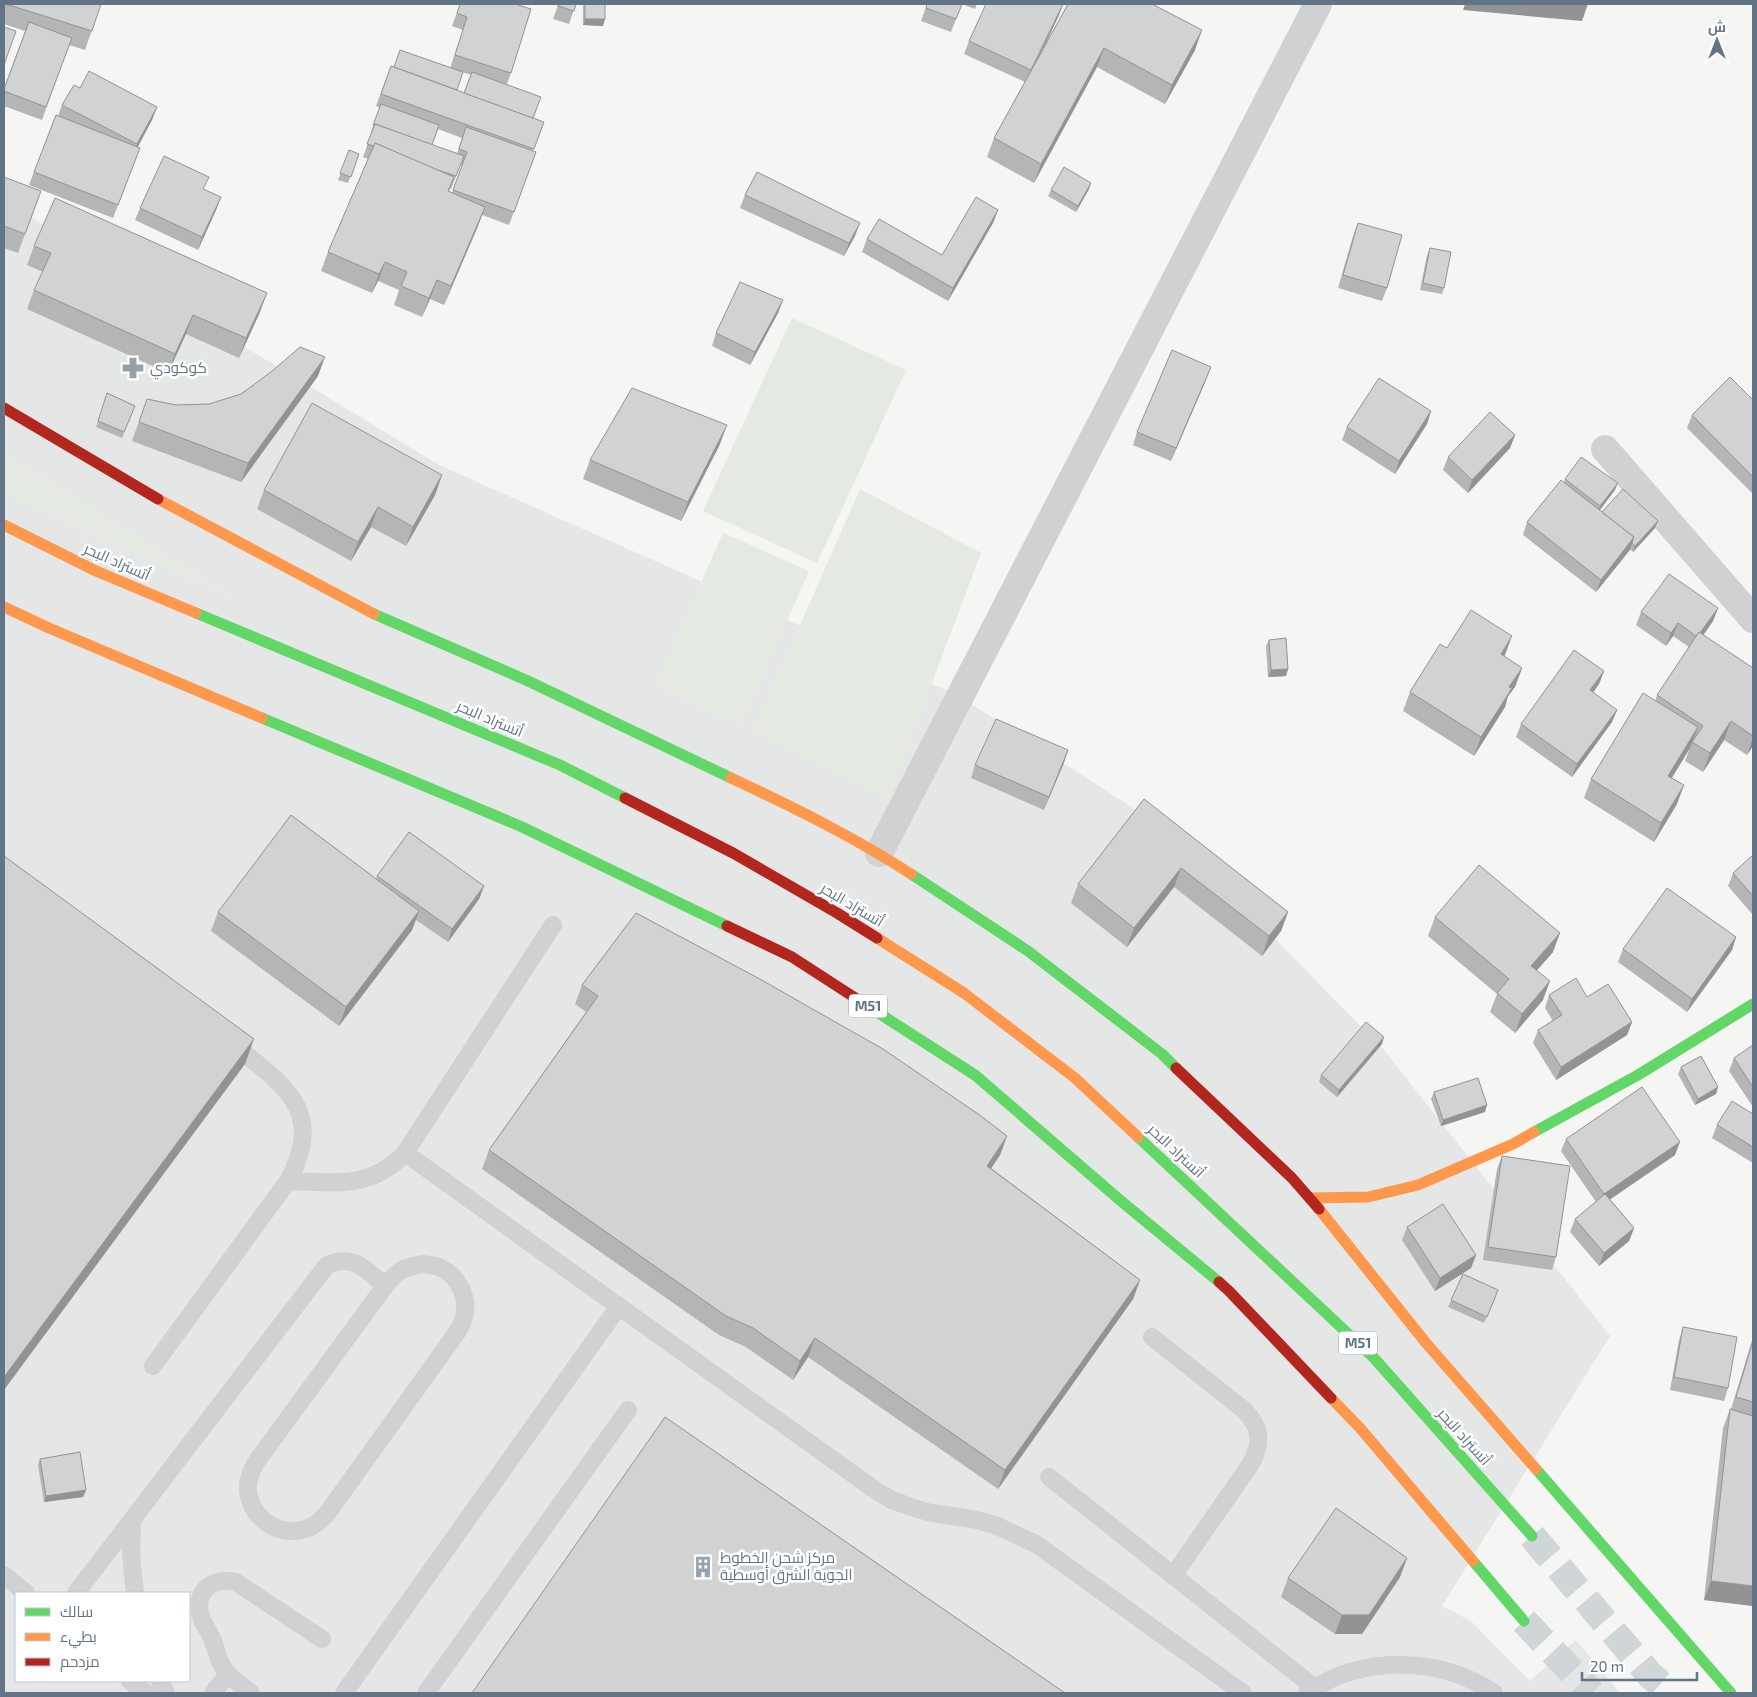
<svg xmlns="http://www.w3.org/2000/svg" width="1757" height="1697" font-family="'Exo 2',Cairo,sans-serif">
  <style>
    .built { fill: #e5e7e6; fill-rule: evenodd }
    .green { fill: #e4e9e1 }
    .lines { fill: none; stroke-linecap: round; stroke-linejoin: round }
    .highway-tunnel { stroke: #d0d5d8; stroke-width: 28; stroke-dasharray: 28 14; stroke-linecap: butt }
    .lane { stroke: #d0d1d2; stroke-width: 18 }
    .street { stroke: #d0d1d2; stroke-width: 28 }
    .fast { stroke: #63d668; stroke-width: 11 }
    .slow { stroke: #ff974d; stroke-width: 11 }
    .jam { stroke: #b3261e; stroke-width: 11 }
    .wall { fill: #b4b5b5; fill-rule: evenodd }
    .shaded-wall { fill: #929393 }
    .building { fill: #d1d2d2; stroke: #929393 }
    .labels { text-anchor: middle; stroke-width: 5; stroke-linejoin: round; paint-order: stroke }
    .shield { fill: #fff; stroke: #919eaa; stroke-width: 1 }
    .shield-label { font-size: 14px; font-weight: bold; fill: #627486 }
    .poi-label { font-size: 15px; fill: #627486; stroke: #fff; text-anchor: start }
    .street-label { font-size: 15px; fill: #627486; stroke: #fff }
  </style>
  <rect width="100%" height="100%" fill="#f5f5f3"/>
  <path class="built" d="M4,201L441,466L957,695L1149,818L1207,869L1384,1050L1610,1336L1442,1606L1471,1621L1530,1681L1576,1640L1620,1693H4ZM16,1593H189V1681H16Z"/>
  <g class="green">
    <path d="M792,318L906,370L817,563L703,511Z"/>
    <path d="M4,453L241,602L4,494Z"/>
    <path d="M860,489L981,553L888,799L753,732Z"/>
    <path d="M723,533L809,571L741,725L655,687Z"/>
  </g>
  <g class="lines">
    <g class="highway-tunnel">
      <path d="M1532,1536L1650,1675L1671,1693"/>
      <path d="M1524,1621L1592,1693"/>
    </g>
    <g class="lane">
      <path d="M405,1153L875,1490L892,1500L911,1507L931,1513L973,1519L995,1525L1036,1544L1243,1693"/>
      <path d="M288,1181C335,1182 370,1190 405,1153L553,925"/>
      <path d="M423,1264C428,1265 434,1265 439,1267C458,1275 469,1297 464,1317C463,1322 460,1327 458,1331L326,1515C322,1518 318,1523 314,1525C286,1542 250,1521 248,1490C247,1479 252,1470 257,1461L385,1286C397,1271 404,1267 423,1264Z"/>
      <path d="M1152,1337L1244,1410C1262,1428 1262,1444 1250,1465L1173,1576"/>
      <path d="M153,1366L288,1181C328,1108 280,1083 229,1041"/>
      <path d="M1049,1477L1315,1688"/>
      <path d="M132,1521L131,1555L135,1593"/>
      <path d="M4,1575L26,1593"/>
      <path d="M76,1593L327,1265C354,1254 365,1269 385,1286"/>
      <path d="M130,1681L146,1693"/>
      <path d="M160,1681L166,1693"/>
      <path d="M213,1693L228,1674"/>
      <path d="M251,1693C242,1685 229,1678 223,1667C218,1659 216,1649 213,1641C209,1631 202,1623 200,1613C195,1589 215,1577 236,1582L322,1639"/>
      <path d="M344,1693L619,1306"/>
      <path d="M426,1693L628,1410"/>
      <path d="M1307,1693C1362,1655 1439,1656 1494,1693"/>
    </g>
    <g class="street">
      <path d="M1605,449L1753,619"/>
      <path d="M879,853L1318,4"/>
    </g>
    <g class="fast">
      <path d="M196,613L560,765L625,798"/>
      <path d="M374,614L526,680L731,778"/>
      <path d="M262,718L520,826L727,926"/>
      <path d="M911,874L1028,951L1162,1054L1176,1068"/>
      <path d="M877,1012L975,1075L1121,1201L1219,1282"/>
      <path d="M1534,1132L1638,1075L1753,1004"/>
      <path d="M1138,1137L1374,1358L1532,1536"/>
      <path d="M1536,1469L1731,1693"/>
      <path d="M1473,1561L1524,1621"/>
    </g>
    <g class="slow">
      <path d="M158,499L374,614"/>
      <path d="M4,525L96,571L196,613"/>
      <path d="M4,607L49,628L262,718"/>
      <path d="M731,778C793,807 854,837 911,874"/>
      <path d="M877,938L964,993L1075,1078L1138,1137"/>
      <path d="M1310,1198L1368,1197L1418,1185L1513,1144L1534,1132"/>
      <path d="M1319,1209L1426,1343L1536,1469"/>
      <path d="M1331,1398L1360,1428L1473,1561"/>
    </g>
    <g class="jam">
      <path d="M4,408L158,499"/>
      <path d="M625,798L733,853L837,913L877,938"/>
      <path d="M727,926L792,957L877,1012"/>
      <path d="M1176,1068L1292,1178L1319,1209"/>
      <path d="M1219,1282L1229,1291L1331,1398"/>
    </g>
  </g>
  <g class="wall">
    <path d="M4,4H101L85,50L69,45L42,120L4,106V89L25,31L4,24Z"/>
    <path d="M460,4L511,73L507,84L533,118L544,122L533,151L536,152L509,225L482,215L478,226L444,305L430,299L422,317L394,305L399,290L378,281L372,293L321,271L328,252L368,159L363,157L372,132L371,131L380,108L376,106L391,66L394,67L450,68L463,30L452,26ZM459,71L471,75L464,93L457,90ZM438,129L462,138L457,154L432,145ZM461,164L462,165L452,193L449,191L450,189H451Z"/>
    <path d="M554,4H576L569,24L553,19L558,5Z"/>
    <path d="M583,4H605L603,26L583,25Z"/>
    <path d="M927,4H977L975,9L962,4L951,32L921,21Z"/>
    <path d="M1063,4L1059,15L1043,50L1068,4L1195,50L1165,104L1097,67L1034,183L987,157L994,138L1025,82L964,54L969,41Z"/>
    <path d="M62,105L157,107L152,120L138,147L140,148L113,218L29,185L56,115L58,116Z"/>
    <path d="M349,150L359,154L348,183L338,180Z"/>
    <path d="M4,177L41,191L18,253L4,248Z"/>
    <path d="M1089,189L1076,212L1048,196L1051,190Z"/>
    <path d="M745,195L855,236L844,256L740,208Z"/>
    <path d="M221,197L216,210L198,250L135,220L140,208Z"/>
    <path d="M998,210L993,223L948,301L862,252L867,239L942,255Z"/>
    <path d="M1358,223L1387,288L1382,301L1338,288L1353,236Z"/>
    <path d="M34,246L260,312L239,358L186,334L168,373L27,309L34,290L43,272L27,265Z"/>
    <path d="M1430,248L1444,288L1442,294L1420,290L1427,255Z"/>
    <path d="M783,300L778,313L750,365L712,346L716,333Z"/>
    <path d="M318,376L241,482L132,441L147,399L176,405L209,404Z"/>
    <path d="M1206,380L1171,461L1133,445L1137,432Z"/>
    <path d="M107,393L135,406L122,438L96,427Z"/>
    <path d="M1753,400V494L1687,428L1692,415Z"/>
    <path d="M1431,411L1427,424L1395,474L1342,440L1347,427Z"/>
    <path d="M1515,435L1510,448L1468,493L1443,470L1448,457Z"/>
    <path d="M720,444L681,521L583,479L590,460Z"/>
    <path d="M442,475L435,495L406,546L371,527L351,561L257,509L264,490Z"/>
    <path d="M1565,479L1615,490L1600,510L1602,512L1655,528L1633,552L1630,549L1596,592L1523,535L1527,522L1564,482Z"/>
    <path d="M1718,608L1713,621L1703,635L1753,668V746L1747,755L1724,740L1703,772L1685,761L1690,748L1672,778L1677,804L1654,842L1584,798L1591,779L1655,701L1657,695L1689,647L1673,636L1666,646L1636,625L1641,612Z"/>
    <path d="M1269,640L1288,669L1286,676L1268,677L1266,646Z"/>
    <path d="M1447,648L1505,655L1504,656L1522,668L1515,687L1508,696L1505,707L1474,756L1403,711L1410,692Z"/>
    <path d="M1604,671L1599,684L1593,693L1617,710L1612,722L1572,777L1516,737L1521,724Z"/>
    <path d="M1068,750L1044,810L971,778L975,765Z"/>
    <path d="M1144,799L1288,912L1281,931L1262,956L1174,887L1127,947L1071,903L1078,884Z"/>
    <path d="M1753,855V915L1728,886L1733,873Z"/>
    <path d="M377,876L484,886L479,899L448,942L416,920L412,930L339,1026L211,931L218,912L376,879Z"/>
    <path d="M1435,917L1553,952L1537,970L1543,1000L1515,1033L1490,1012L1497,994L1428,936Z"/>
    <path d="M1736,937L1732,950L1687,1012L1618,962L1623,949Z"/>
    <path d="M582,985L1007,1136L1000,1155L991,1168L1140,1280L1133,1299L998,1489L808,1357L793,1380L746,1347L719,1335L482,1169L489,1150L586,1012L575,1004Z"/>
    <path d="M1549,995L1587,997L1632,1022L1627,1035L1556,1080L1533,1043L1538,1030L1553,1021L1545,1008Z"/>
    <path d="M1382,1044L1337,1097L1319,1082L1321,1075Z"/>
    <path d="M1753,1045V1107L1729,1071L1734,1058Z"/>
    <path d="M1681,1067L1718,1087L1716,1094L1695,1105L1678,1074Z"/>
    <path d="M1434,1092L1485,1112L1441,1126L1431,1099Z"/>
    <path d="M1753,1114V1163L1712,1138L1717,1125Z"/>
    <path d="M1566,1139L1675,1155L1610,1199L1634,1228L1629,1241L1599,1266L1570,1232L1575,1219L1596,1202L1561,1151Z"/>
    <path d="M1502,1156L1556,1257L1552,1270L1483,1260L1497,1169Z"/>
    <path d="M1407,1227L1476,1255L1471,1268L1435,1291L1402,1240Z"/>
    <path d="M1496,1297L1484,1323L1448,1307L1451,1300Z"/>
    <path d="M1683,1327L1728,1388L1724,1401L1670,1390L1679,1340Z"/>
    <path d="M1753,1337V1606L1704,1600L1723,1428L1730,1409H1731Z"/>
    <path d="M40,1459L86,1490L83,1497L44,1502L38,1465Z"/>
    <path d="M1407,1558L1400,1577L1362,1634H1335L1281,1597L1288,1578Z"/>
  </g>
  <g class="shaded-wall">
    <path d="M1063,4L1059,15L1027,83L1032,71Z"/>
    <path d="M1465,4H1588L1582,21L1463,10Z"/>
    <path d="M585,19H605L603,26L583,25Z"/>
    <path d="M1202,30L1195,50L1165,104L1172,85Z"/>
    <path d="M1104,48L1097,67L1034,183L1041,164Z"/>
    <path d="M157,107L152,120L132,157L137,144Z"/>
    <path d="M1091,183L1089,189L1076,212L1078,206Z"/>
    <path d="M221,197L216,210L198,250L202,237Z"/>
    <path d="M485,207L478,226L444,305L451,286Z"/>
    <path d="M998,210L993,223L948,301L953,288Z"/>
    <path d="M860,223L855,236L844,256L849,243Z"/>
    <path d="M385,262L378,281L372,293L379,274Z"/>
    <path d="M437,280L430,299L422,317L429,298Z"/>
    <path d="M267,293L260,312L239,358L246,338Z"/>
    <path d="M783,300L778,313L750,365L755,352Z"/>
    <path d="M193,315L186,334L168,373L175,354Z"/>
    <path d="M325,357L318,376L241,482L248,463Z"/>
    <path d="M1211,367L1206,380L1171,461L1176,448Z"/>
    <path d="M1431,411L1427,424L1395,474L1399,461Z"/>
    <path d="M727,425L720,444L681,521L688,502Z"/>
    <path d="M1515,435L1510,448L1468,493L1472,480Z"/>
    <path d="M442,475L435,495L406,546L413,527Z"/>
    <path d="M1618,483L1615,490L1598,512L1600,506Z"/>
    <path d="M378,507L371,527L351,561L358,542Z"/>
    <path d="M1658,521L1655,528L1633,552L1635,546Z"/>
    <path d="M1634,537L1630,550L1596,592L1601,580Z"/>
    <path d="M1718,608L1713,621L1693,650L1697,637Z"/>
    <path d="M1678,623L1673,636L1666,646L1671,633Z"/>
    <path d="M1512,636L1505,655L1494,673L1501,654Z"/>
    <path d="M1522,668L1515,687L1508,696L1505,707L1474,756L1481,737L1509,687Z"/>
    <path d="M1288,669L1286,676L1268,677L1271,670Z"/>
    <path d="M1604,671L1599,684L1585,703L1590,690Z"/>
    <path d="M1617,710L1612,722L1572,777L1577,764Z"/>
    <path d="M1731,721L1724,740L1703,772L1710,753Z"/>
    <path d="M1698,727L1690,748L1661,795L1668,776Z"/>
    <path d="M1753,738V746L1747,755Z"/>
    <path d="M1068,750L1064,763L1044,810L1049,797Z"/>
    <path d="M1684,785L1677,804L1654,842L1661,823Z"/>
    <path d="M1181,868L1174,887L1127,947L1134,928Z"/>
    <path d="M484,886L479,899L448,942L452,929Z"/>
    <path d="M419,911L412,930L339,1026L346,1007Z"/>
    <path d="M1288,912L1281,931L1262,956L1269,936Z"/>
    <path d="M1560,933L1553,952L1524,985L1531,966Z"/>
    <path d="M1736,937L1732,950L1687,1012L1692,999Z"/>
    <path d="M1550,981L1543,1000L1515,1033L1522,1014Z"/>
    <path d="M1632,1022L1627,1035L1556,1080L1561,1067Z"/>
    <path d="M1384,1037L1382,1044L1337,1097L1339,1090Z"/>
    <path d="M254,1039L245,1064L4,1390V1377Z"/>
    <path d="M1718,1087L1716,1094L1695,1105L1698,1099Z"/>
    <path d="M1487,1105L1485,1112L1441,1126L1443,1120Z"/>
    <path d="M1007,1136L1000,1155L980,1185L987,1166Z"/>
    <path d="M1680,1142L1675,1155L1599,1207L1604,1194Z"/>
    <path d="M1634,1228L1629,1241L1599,1266L1604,1253Z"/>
    <path d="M1476,1255L1471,1268L1435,1291L1440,1278Z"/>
    <path d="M1140,1280L1133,1299L998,1489L1005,1470Z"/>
    <path d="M815,1338L808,1357L793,1380L800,1361Z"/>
    <path d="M86,1490L83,1497L44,1502L46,1496Z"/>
    <path d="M1407,1558L1400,1577L1362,1634H1335L1342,1615Z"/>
    <path d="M1711,1581L1753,1586V1606L1704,1600Z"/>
  </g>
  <g class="building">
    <path d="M6,4H101L92,31Z"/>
    <path d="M460,4H515L531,9L511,73L455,55L467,17L457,13Z"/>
    <path d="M559,4H576L574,11L558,6Z"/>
    <rect x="585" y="4" width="20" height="15"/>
    <path d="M927,4H962L956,19L926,8Z"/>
    <path d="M986,4H1063L1031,70L969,41Z"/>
    <path d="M1068,4H1152L1202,30L1172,85L1104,48L1041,164L994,138Z"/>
    <path d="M29,22L72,38L46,107L4,91V89Z"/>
    <path d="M4,27L16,31L4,65Z"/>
    <path d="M400,50L463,72L457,90L394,67Z"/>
    <path d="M391,66L544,122L534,149L381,94Z"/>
    <path d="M89,71L157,107L137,144L62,105L74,85L80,88Z"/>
    <path d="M472,72L541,97L533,118L464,93Z"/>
    <path d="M381,104L439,125L432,145L375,124L374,125H373Z"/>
    <path d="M56,115L140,148L118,205L34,172Z"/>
    <path d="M375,124L464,156L456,176L429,167L375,143L374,146L367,144Z"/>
    <path d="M466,127L536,152L514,212L453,190L467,152L459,149Z"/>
    <path d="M375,143L454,177L448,191L485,207L451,286L437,280L429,298L401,286L407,272L385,262L379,274L328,252Z"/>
    <path d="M349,150L359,154L351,177L340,173Z"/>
    <path d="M164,156L209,177L203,189L221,197L202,237L140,208Z"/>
    <path d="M1064,167L1091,183L1078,206L1051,190Z"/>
    <path d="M757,172L860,223L849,243L745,195Z"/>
    <path d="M4,177L41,191L25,234L4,226Z"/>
    <path d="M976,197L998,210L953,288L867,239L879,219L942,255Z"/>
    <path d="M55,198L267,293L246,338L193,315L175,354L34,290L51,253L34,246Z"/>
    <path d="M1358,223L1402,235L1387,288L1343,275Z"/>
    <path d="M1430,248L1451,252L1444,288L1423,283Z"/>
    <path d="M740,282L783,300L755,352L716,333Z"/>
    <path d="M300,347L325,357L248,463L139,422L147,399L176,405L209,404L241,394L271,372Z"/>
    <path d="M1172,350L1211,367L1176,448L1137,432Z"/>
    <path d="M1730,377L1753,400V477L1692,415Z"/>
    <path d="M1379,378L1431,411L1399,461L1347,427Z"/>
    <path d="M632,388L727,425L688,502L590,460Z"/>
    <path d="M107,393L135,406L124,432L98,421Z"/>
    <path d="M312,403L442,475L413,527L378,507L358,542L264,490Z"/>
    <path d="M1490,412L1515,435L1472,480L1448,457Z"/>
    <path d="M1581,457L1618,483L1600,506L1565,479Z"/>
    <path d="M1561,480L1634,537L1601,580L1527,522Z"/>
    <path d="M1623,489L1658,521L1635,546L1632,543L1634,537L1602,512Z"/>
    <path d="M1669,574L1718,608L1700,633L1699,632L1696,636L1678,623L1671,633L1641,612Z"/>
    <path d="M1471,610L1512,636L1501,654L1522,668L1509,687L1512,688L1481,737L1410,692L1440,644L1447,648Z"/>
    <path d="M1699,632L1753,668V736L1731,721L1710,753L1692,742L1703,726L1657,695Z"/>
    <path d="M1286,638L1288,669L1271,670L1269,640Z"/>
    <path d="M1574,650L1604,671L1590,690L1617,710L1577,764L1521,724Z"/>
    <path d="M1643,693L1698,727L1668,776L1684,785L1661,823L1591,779Z"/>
    <path d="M996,719L1068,750L1049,797L975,765Z"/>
    <path d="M1144,799L1288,912L1269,936L1181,868L1134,928L1078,884Z"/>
    <path d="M291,815L419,911L346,1007L218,912Z"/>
    <path d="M409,832L484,886L452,929L377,876Z"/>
    <path d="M1753,855V896L1733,873Z"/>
    <path d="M4,856L254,1039L4,1377Z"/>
    <path d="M1479,865L1560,933L1531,966L1550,981L1522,1014L1497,993L1509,979L1435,917Z"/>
    <path d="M1667,888L1736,937L1692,999L1623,949Z"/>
    <path d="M636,913L758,978L883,1049L981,1116L1007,1136L987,1166L1140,1280L1005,1470L815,1338L800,1361L753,1328L726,1316L489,1150L598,996L582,985Z"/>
    <path d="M1576,978L1587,997L1608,984L1632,1022L1561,1067L1538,1030L1562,1015L1549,995Z"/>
    <path d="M1366,1022L1384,1037L1339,1090L1321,1075Z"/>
    <path d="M1753,1045V1087L1734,1058Z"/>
    <path d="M1701,1056L1718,1087L1698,1099L1681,1067Z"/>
    <path d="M1478,1078L1487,1105L1443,1120L1434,1092Z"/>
    <path d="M1642,1087L1680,1142L1604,1194L1566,1139Z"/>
    <path d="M1732,1101L1753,1114V1147L1717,1125Z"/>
    <path d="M1502,1156L1570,1166L1556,1257L1488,1247Z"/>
    <path d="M1605,1194L1634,1228L1604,1253L1575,1219Z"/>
    <path d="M1443,1204L1476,1255L1440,1278L1407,1227Z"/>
    <path d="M1463,1274L1498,1290L1487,1317L1451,1300Z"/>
    <path d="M1683,1327L1737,1337L1728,1388L1674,1377Z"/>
    <path d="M1753,1341V1402L1736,1397Z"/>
    <path d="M1730,1409L1753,1416V1586L1711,1581Z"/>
    <path d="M665,1417L1065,1693H472Z"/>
    <path d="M80,1452L86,1490L46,1496L40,1459Z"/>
    <path d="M1336,1508L1407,1558L1369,1615H1342L1288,1578Z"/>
  </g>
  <defs>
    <g id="pharmacy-bare" transform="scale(1.725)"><path d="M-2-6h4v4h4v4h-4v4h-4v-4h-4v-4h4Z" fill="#95a1ac" stroke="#fff" stroke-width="2.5" paint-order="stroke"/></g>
    <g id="building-bare" transform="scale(1.725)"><path d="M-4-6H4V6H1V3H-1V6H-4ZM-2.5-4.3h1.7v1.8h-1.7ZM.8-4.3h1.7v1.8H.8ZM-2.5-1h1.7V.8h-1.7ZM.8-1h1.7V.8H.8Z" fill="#95a1ac" stroke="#fff" stroke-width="2.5" paint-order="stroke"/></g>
  </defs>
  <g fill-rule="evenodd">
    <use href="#pharmacy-bare" x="133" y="368"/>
    <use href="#building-bare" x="703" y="1567"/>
  </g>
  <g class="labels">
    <g class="shield">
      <rect x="849" y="994.5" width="38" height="23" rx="4"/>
      <rect x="1339" y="1331.5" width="38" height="23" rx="4"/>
    </g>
    <g class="shield-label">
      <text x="868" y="1011">M51</text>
      <text x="1358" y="1348">M51</text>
    </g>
    <g class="poi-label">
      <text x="150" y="373">كوكودي</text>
      <text x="720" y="1563">مركز شحن الخطوط<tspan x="720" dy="17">الجوية الشرق أوسطية</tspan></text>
    </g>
    <g class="street-label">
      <text transform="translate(117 562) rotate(24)" y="5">أتستراد البحر</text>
      <text transform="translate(490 719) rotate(23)" y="5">أتستراد البحر</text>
      <text transform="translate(852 905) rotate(31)" y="5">أتستراد البحر</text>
      <text transform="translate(1176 1151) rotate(43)" y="5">أتستراد البحر</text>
      <text transform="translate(1464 1437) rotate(48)" y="5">أتستراد البحر</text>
    </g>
  </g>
  <rect width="1757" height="1697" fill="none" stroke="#627486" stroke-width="10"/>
  <rect x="15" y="1592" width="175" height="90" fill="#ffffff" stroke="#c0c7cf"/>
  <rect x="25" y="1608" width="25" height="8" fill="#63d668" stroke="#c0c7cf"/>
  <text x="60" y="1617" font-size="15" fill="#627486">سالك</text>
  <rect x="25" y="1633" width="25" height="8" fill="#ff974d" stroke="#c0c7cf"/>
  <text x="60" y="1642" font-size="15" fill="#627486">بطيء</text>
  <rect x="25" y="1658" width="25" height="8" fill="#b3261e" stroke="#c0c7cf"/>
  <text x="60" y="1667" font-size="15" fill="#627486">مزدحم</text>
  <g transform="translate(1717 40)" stroke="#ffffff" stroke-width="4" paint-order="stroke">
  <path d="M0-4L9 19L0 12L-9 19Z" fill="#627486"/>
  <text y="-8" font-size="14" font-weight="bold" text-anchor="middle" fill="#627486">ش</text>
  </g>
  <path d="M1582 1672v8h115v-8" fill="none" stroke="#627486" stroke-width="2.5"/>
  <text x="1590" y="1672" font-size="15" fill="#627486" stroke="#ffffff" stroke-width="4" paint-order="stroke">20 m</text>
</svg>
